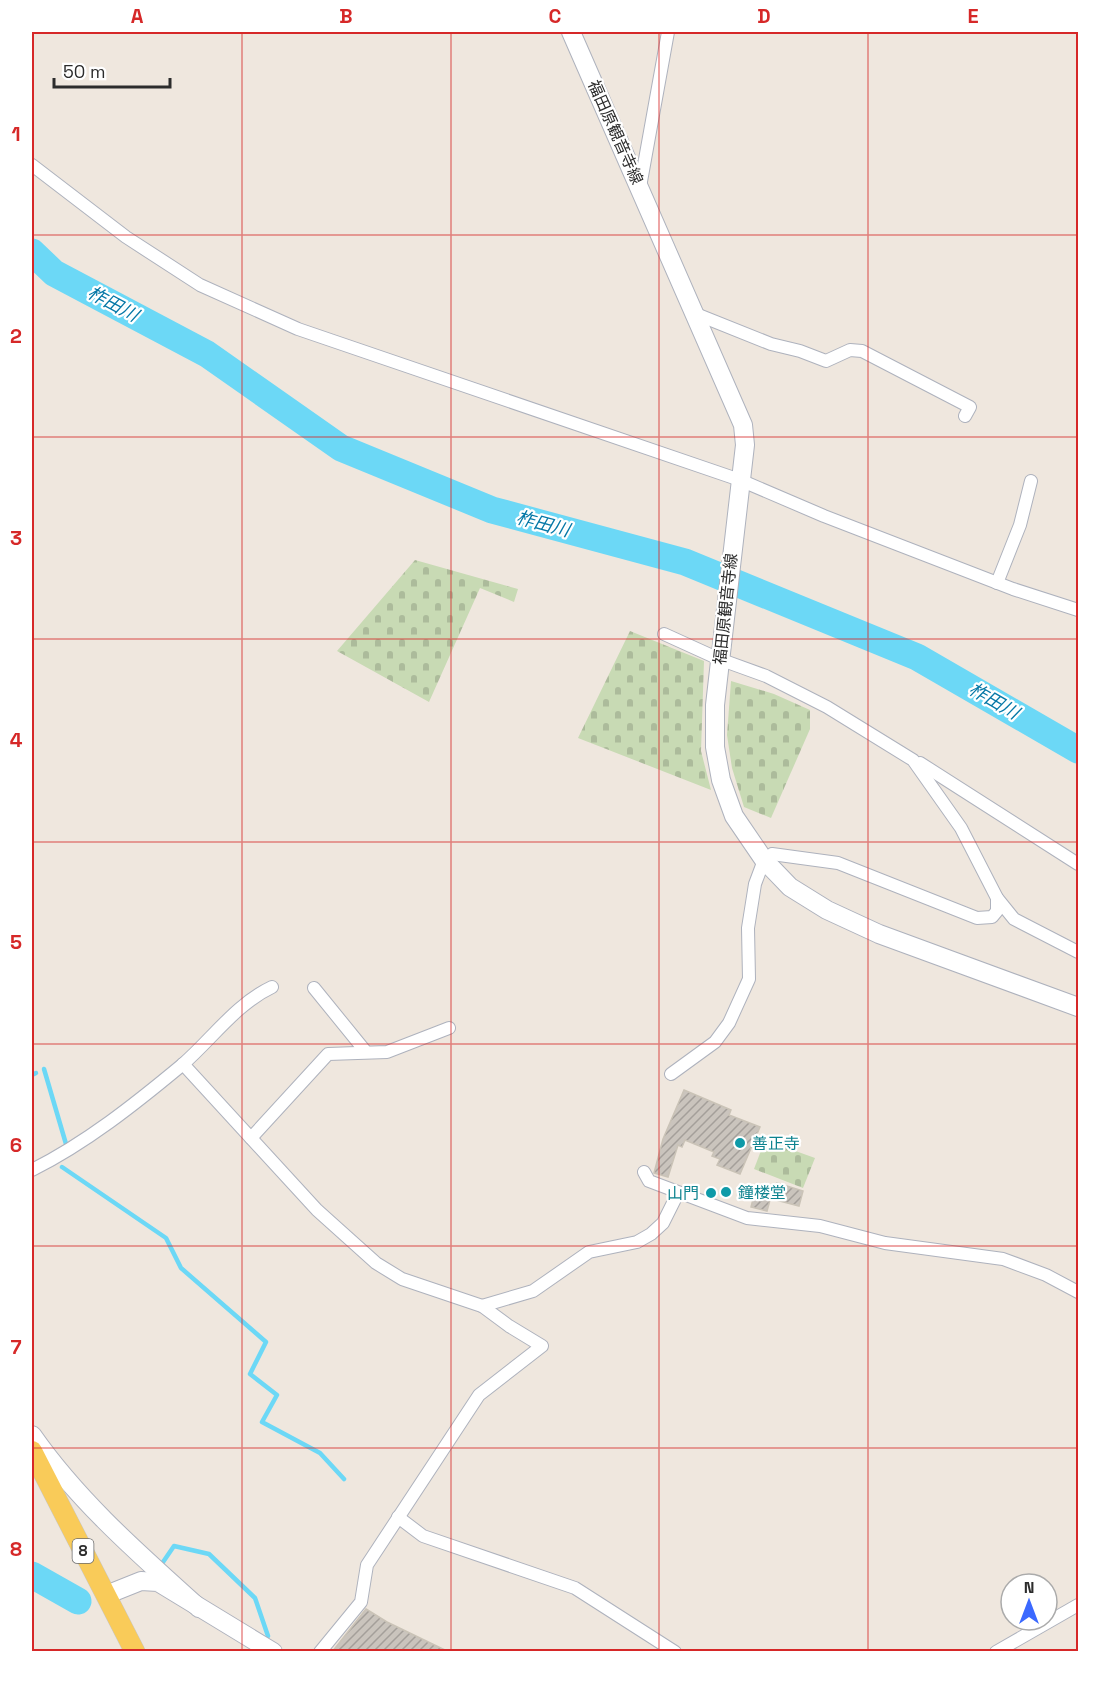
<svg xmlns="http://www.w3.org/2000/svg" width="1110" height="1683" font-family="'Space Grotesk','Noto Sans JP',sans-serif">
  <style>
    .cemetery { fill: url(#cemetery-stones) }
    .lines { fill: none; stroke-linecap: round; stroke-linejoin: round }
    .stream { stroke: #6cd8f6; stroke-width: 4.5 }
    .river { stroke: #6cd8f6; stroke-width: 27 }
    .building { fill: url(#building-hatch); stroke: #cac3b7; stroke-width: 1.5 }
    .street-casing { stroke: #aeb2bd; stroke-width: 14 }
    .secondary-casing { stroke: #aeb2bd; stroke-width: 20 }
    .primary-casing { stroke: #c8c8c8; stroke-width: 21 }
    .street { stroke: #fff; stroke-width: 12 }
    .secondary { stroke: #fff; stroke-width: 18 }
    .primary { stroke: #f9cb59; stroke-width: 20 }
    .grid { fill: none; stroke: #d62828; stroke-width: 1.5; stroke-opacity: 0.55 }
    .culture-dot { fill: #0f9aa8; stroke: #fff; stroke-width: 2 }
    .labels { text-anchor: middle; stroke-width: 4.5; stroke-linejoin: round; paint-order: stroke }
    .shield { fill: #fff; stroke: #6b6b6b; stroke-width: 1.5 }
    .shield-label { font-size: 15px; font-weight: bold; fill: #2c2c2c }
    .street-label { font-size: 16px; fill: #2c2c2c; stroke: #fff }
    .culture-label { font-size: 16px; fill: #0d838f; stroke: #fff; text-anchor: start }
    .water-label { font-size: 18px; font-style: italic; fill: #0578a7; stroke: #fff }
    .neatline { fill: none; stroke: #d62828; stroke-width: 2 }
    .grid-label { font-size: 20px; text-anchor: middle; font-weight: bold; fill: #d62828 }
  </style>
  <defs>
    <pattern id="cemetery-stones" width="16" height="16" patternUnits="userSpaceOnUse" patternTransform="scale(1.5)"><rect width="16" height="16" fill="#c8dab4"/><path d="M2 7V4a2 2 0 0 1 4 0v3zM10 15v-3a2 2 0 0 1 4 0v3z" fill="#acbb9b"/></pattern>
    <pattern id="building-hatch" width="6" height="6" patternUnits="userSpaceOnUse" patternTransform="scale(1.5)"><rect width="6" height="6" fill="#cac4bd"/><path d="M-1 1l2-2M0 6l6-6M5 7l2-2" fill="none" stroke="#a49f9a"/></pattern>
  </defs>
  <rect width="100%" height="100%" fill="#efe7de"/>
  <g class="cemetery">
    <path d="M415,560L518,589L514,602L480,588L429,702L337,651Z"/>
    <path d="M630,631L704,661L701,751L711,790L578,738Z"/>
    <path d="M731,681L774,694L810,710V729L771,818L744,807L732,768L727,735Z"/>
    <path d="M765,1140L815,1158L803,1188L754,1169Z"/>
  </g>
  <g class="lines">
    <g class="stream">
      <path d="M44,1069L66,1144"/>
      <path d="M32,1075L36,1073"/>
      <path d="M62,1167L166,1238L181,1268L266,1342L250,1374L277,1395L262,1422L320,1453L344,1479"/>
      <path d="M161,1565L174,1546L209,1554L255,1598L268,1636"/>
    </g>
    <g class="river">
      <path d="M32,252L54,273L207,354L341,448L492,510L685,562L917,657L1078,750"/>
      <path d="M32,1575L78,1601"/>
    </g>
  </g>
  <g class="building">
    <path d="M684,1090L731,1110L729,1115L760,1127L740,1174L717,1165L720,1159L712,1156L714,1152L685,1140L682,1147L678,1145L668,1177L654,1173L663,1139Z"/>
    <path d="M777,1183L803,1191L799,1206L772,1199Z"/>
    <path d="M757,1184L773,1189L767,1211L751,1207Z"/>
    <path d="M366,1609L387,1622L449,1652H332Z"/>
  </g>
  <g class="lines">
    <g class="street-casing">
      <g id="street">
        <path d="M32,165L126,237L200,285L298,329L740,480L824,516L1013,589L1078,610"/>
        <path d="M640,187L668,32"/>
        <path d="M696,314L771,344L800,351L826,361L850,350L862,351L970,407L965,416"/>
        <path d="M997,583L1020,525L1031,481"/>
        <path d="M664,634L719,659L766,676L827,707L913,760L961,828L997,898L1014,919L1078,952"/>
        <path d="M920,763L1078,864"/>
        <path d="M314,988L366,1052"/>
        <path d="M183,1064L317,1210L376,1263L402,1279L482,1306L509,1326L542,1346L479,1395L367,1565L361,1602L320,1652"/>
        <path d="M671,1074L715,1042L729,1023L749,979L748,928L755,884L764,860L772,854L838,863L977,918L992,917L997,911V898"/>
        <path d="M251,1138L328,1054L387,1052L449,1028"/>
        <path d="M32,1170C86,1143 135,1104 182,1065C212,1039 236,1004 272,987"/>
        <path d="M644,1172L649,1181L747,1218L820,1226L885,1243L1003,1259L1046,1275L1078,1292"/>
        <path d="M482,1306L533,1291L589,1252L637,1242L651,1234L663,1223L678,1193"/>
        <path d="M398,1517L423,1536L575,1588L675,1652"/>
        <path d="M996,1652L1078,1605"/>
      </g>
    </g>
    <g class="secondary-casing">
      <g id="secondary">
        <path d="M571,32L743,425L745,445L715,705V747L721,780L734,816L764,860L790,887L827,910L879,934L1078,1007"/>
        <path d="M32,1435C78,1501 139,1554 199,1608"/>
        <path d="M106,1595L141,1581L158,1582L273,1652"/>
      </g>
    </g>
    <g class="primary-casing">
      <path id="primary" d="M32,1451L135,1652"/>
    </g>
    <use href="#street" class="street"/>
    <use href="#secondary" class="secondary"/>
    <use href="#primary" class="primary"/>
  </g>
  <path class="grid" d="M242,32V1652M451,32V1652M659,32V1652M868,32V1652M32,235H1078M32,437H1078M32,639H1078M32,842H1078M32,1044H1078M32,1246H1078M32,1448H1078"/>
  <g class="culture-dot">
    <circle cx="740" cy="1143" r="6"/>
    <circle cx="726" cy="1192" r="6"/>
    <circle cx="711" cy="1193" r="6"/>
  </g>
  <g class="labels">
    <rect class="shield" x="72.5" y="1539" width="21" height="24" rx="4.5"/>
    <g class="shield-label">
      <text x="83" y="1556">8</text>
    </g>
    <g class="street-label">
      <text transform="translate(616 132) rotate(66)" y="6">福田原観音寺線</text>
      <text transform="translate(725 609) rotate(-84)" y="6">福田原観音寺線</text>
    </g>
    <g class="culture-label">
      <text x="752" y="1149">善正寺</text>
      <text x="738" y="1198">鐘楼堂</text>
      <text x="699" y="1199" text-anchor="end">山門</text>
    </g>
    <g class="water-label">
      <text transform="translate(113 304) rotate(28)" y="6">柞田川</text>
      <text transform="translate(543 524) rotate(15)" y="6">柞田川</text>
      <text transform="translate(994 701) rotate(30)" y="6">柞田川</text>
    </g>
  </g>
  <rect width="1110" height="1683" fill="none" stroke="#ffffff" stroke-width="66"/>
  <g transform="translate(1029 1602)"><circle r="28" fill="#ffffff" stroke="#ababab" stroke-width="1.5"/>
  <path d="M0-4.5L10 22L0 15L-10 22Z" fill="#3b69ff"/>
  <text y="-9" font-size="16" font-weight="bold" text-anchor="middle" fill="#2c2c2c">N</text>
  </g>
  <path d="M54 78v9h116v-9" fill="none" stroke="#2c2c2c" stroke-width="3"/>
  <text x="63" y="78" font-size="18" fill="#2c2c2c" stroke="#ffffff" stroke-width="4.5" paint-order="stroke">50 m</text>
  <rect x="33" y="33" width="1044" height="1617" class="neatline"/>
  <g class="grid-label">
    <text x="137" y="23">A</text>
    <text x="346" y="23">B</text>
    <text x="555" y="23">C</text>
    <text x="764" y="23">D</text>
    <text x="973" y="23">E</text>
    <text x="16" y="141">1</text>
    <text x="16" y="343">2</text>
    <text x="16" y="545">3</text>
    <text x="16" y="747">4</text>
    <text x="16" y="949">5</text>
    <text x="16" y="1152">6</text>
    <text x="16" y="1354">7</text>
    <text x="16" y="1556">8</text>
  </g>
</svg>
